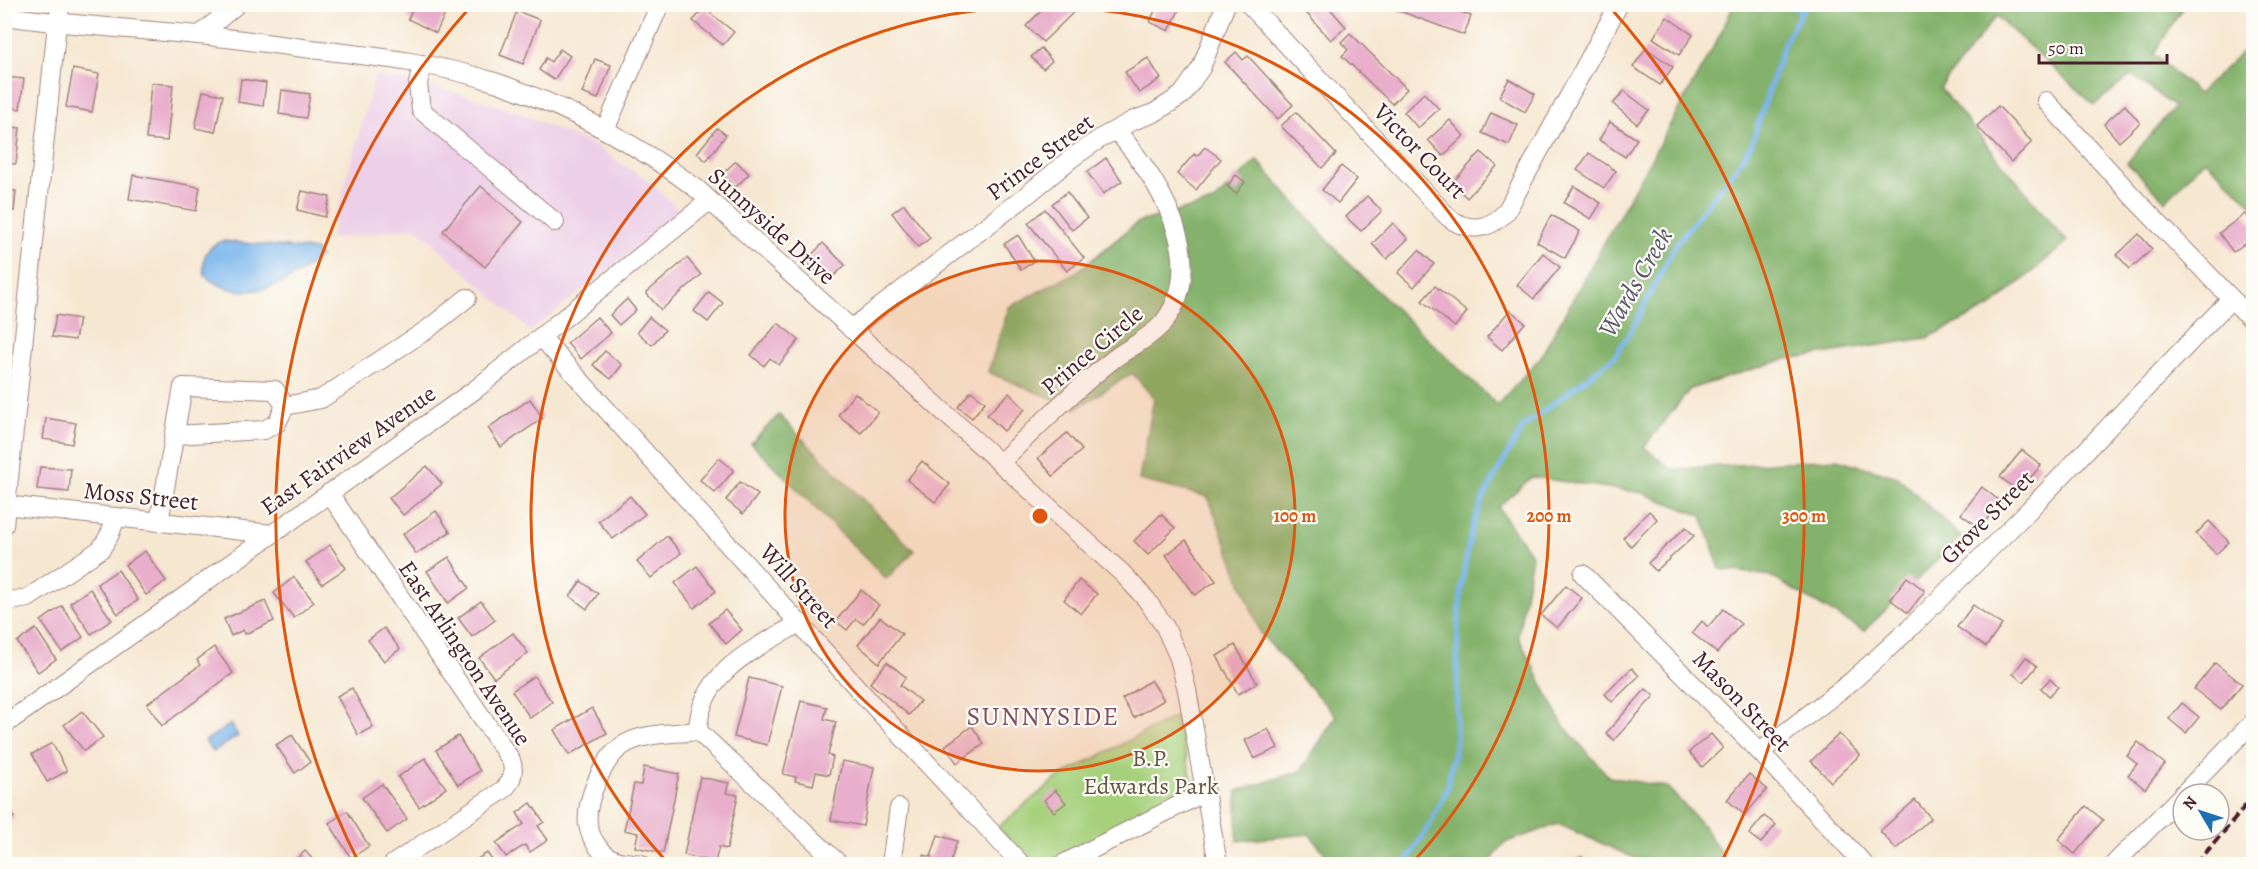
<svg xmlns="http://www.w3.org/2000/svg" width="2258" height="869" font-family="Alegreya,serif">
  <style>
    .built { fill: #edd0e8 }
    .green { fill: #a6d07c; stroke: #787854; stroke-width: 1.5 }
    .forest { fill: #84b26c; stroke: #67684c; stroke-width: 1.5 }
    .water { fill: #7ab6ec; stroke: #626a8c; stroke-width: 1.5 }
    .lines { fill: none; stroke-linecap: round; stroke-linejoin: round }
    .stream { stroke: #7ab6ec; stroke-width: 5 }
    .building { fill: #e8aecb }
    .minor-casing { stroke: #a0837e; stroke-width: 20 }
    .minor { stroke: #fff; stroke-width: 18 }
    .rail { stroke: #4a1f2b; stroke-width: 4.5; stroke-dasharray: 9 4.5; stroke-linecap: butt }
    .ring { fill: none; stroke: #e0560e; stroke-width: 3 }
    .labels { text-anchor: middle; stroke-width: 4.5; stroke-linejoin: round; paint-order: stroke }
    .street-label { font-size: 24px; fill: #4a1f2b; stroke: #fdfcf7 }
    .park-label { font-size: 24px; fill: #665443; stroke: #fdfcf7 }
    .water-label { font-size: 26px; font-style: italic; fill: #5b546f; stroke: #fdfcf7 }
    .neighbourhood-label { font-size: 26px; letter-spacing: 1.5px; fill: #815163; stroke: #fdfcf7 }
    .centre { fill: #e0560e; stroke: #fdfcf7; stroke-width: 3 }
    .ring-label { font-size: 18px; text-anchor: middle; font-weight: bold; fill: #e0560e; stroke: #fdfcf7; stroke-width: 4.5; stroke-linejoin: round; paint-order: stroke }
  </style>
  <rect width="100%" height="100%" fill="#fdfcf7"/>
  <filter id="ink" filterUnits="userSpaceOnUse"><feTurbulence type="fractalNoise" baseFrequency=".0167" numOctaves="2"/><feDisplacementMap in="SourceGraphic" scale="12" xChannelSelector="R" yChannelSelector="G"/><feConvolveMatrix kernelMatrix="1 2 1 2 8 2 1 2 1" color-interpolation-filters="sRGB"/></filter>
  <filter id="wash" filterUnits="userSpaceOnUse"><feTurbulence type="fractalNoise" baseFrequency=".008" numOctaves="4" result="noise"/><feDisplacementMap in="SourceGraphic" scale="24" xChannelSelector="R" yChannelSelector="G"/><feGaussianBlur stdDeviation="1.35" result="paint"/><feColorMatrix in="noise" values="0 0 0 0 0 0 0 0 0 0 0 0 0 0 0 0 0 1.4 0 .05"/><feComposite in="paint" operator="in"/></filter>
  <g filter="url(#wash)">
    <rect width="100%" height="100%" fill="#f6e7d1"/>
    <path class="built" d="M375,75L451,91L515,111L595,146L649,181L682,213L530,331L416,227L330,239Z"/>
    <path class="green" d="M1176,716L1193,783L1184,797L1048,864H1031L998,827L1059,777Z"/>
    <g class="forest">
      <path d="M1734,5H2184L2154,54L2198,94L2243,51L2253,62V206L2205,159L2166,201L2127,163L2174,107L2132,75L2094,105L1996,16L1940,88L2067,242L1992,306L1927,338L1782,360L1690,389L1644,447L1671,469L1837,459L1898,477L1961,537L1864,631L1770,576L1720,569L1702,516L1643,493L1532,477L1498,507L1532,556L1518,636L1563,725L1609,777L1667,787L1700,822L1729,864H1648L1558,824L1504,843L1489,864H1334L1309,834L1237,841V791L1301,771L1336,716L1261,634L1208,497L1139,480L1154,398L1132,373L1076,409L988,372L1009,307L1078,271L1138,222L1213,202L1257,160L1349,264L1497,405L1540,358L1721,33Z"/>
      <path d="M779,415L914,551L886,579L751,443Z"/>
    </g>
    <g class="water">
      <path d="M223,241L315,250L320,256C289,286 243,306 205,276C201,258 205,247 223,241Z"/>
      <path d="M231,724L238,736L213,752L205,741Z"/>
    </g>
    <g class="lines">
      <g class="stream">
        <path d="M1783,4L1802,10"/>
        <path d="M1405,864L1430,824L1447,789L1456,741L1458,630L1462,582L1471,531L1482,501L1504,460L1524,426L1614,357L1631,331L1676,244L1736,168L1752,143L1784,43L1806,4"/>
      </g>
    </g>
    <g id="blocks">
      <g class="building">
        <path d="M415,4H436L447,10L436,33L408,19Z"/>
        <path d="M1048,4H1082L1043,42L1026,26Z"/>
        <path d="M1158,4H1182L1169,31L1150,22Z"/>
        <path d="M1298,4H1326L1346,27L1331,40Z"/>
        <path d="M1390,4H1440L1471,16L1464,35L1389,7Z"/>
        <path d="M704,8L734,32L723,45L693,21Z"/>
        <path d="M517,11L540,20L523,64L500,55Z"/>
        <path d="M1667,17L1693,35L1679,55L1653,38Z"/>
        <path d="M1350,33L1407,89L1392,104L1342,56L1348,50L1341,42Z"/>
        <path d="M1041,48L1052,61L1043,69L1031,57Z"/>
        <path d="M1646,48L1673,67L1660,85L1633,67Z"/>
        <path d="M560,49L570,56L554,80L539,70L546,58L551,62Z"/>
        <path d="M1236,52L1243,60L1248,56L1293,105L1278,119L1225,62Z"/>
        <path d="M1148,58L1161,79L1139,93L1125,72Z"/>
        <path d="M595,59L611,65L598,99L582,93Z"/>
        <path d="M73,69L99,74L92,112L66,107Z"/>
        <path d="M4,77L24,79L20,109L4,107Z"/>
        <path d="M241,79L266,83L263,106L238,102Z"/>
        <path d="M1509,79L1535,94L1525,112L1499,97Z"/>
        <path d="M151,83L173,85L167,141L146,139Z"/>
        <path d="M282,90L310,94L306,118L279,114Z"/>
        <path d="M203,91L223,95L215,132L195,128Z"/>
        <path d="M1624,91L1649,110L1637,124L1613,104Z"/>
        <path d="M1424,93L1439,109L1418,128L1404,112Z"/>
        <path d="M2125,105L2140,123L2119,142L2104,124Z"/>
        <path d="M1998,106L2032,142L2011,162L1977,126Z"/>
        <path d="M1296,112L1336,154L1322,168L1281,126Z"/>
        <path d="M1491,113L1518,125L1509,145L1482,133Z"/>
        <path d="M1450,120L1464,136L1443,156L1428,140Z"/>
        <path d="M1610,122L1637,139L1625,157L1599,140Z"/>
        <path d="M4,126L20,128L16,164L4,163Z"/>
        <path d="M717,128L726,135L706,161L697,153Z"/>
        <path d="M1205,147L1221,159L1196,190L1177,174L1194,154L1197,156Z"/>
        <path d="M1481,152L1497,166L1467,198L1452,183Z"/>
        <path d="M1589,153L1616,171L1604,188L1577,170Z"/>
        <path d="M1106,158L1122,181L1103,194L1087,172Z"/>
        <path d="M736,161L749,174L735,188L722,174Z"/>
        <path d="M1341,166L1357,179L1338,203L1322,190Z"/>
        <path d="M133,175L200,187L196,211L129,199Z"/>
        <path d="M1236,175L1245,182L1236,194L1227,186Z"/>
        <path d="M481,186L523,222L485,267L443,231Z"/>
        <path d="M1574,186L1601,203L1591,219L1564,203Z"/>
        <path d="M5,190L16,191L14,211H5Z"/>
        <path d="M302,191L330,197L325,217L297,210Z"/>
        <path d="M1067,192L1087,218L1072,230L1052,204Z"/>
        <path d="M1367,196L1382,211L1361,231L1346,217Z"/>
        <path d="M904,204L930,238L918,247L892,213Z"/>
        <path d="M1045,209L1084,258L1067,271L1028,223Z"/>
        <path d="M2245,214L2254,227V237L2233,252L2219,233Z"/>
        <path d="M1551,215L1580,231L1565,258L1537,242Z"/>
        <path d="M1393,223L1408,239L1387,259L1372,244Z"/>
        <path d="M2139,234L2152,249L2130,269L2117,255Z"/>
        <path d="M1018,235L1034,261L1021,270L1004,244Z"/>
        <path d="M823,243L845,265L827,283L806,261Z"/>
        <path d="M1419,250L1434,264L1414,287L1398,273Z"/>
        <path d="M1543,253L1560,267L1534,299L1517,285Z"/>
        <path d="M687,258L701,275L661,310L646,293Z"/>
        <path d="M1435,286L1467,312L1455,327L1422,301Z"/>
        <path d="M709,292L723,303L708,322L694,311Z"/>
        <path d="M627,299L636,310L619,325L610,315Z"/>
        <path d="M1510,310L1525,323L1502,350L1487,337Z"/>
        <path d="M56,315L79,319L75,340L52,337Z"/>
        <path d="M597,317L611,333L581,359L567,343Z"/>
        <path d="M649,317L665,330L652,345L637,332Z"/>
        <path d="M778,323L799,340L779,365L770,358L764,366L751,355Z"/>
        <path d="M605,351L622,365L611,379L593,365Z"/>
        <path d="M971,391L985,402L972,418L958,407Z"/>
        <path d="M855,393L878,412L861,433L838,415Z"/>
        <path d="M1009,393L1025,409L1004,431L987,415Z"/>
        <path d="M530,399L543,418L501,447L488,428Z"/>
        <path d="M46,418L76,423L72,444L43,439Z"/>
        <path d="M1067,433L1082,450L1053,476L1038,458Z"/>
        <path d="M2022,450L2041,465L2019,492L2000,477Z"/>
        <path d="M719,458L734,470L715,493L700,480Z"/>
        <path d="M922,461L950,484L935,502L907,480Z"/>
        <path d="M427,466L442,484L403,515L389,498Z"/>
        <path d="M40,467L71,469L69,492L37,489Z"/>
        <path d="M740,482L758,495L743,514L726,500Z"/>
        <path d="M1982,487L2001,502L1980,528L1961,514Z"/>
        <path d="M630,496L645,514L613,539L598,521Z"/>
        <path d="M436,511L450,532L416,554L403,534Z"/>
        <path d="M1649,511L1657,519L1631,546L1623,538Z"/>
        <path d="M1161,514L1175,528L1148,555L1134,541Z"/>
        <path d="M2209,521L2229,542L2216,554L2196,534Z"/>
        <path d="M1686,527L1694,536L1656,571L1648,563Z"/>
        <path d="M667,536L681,553L651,578L637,562Z"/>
        <path d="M1186,540L1216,581L1195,595L1166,555Z"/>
        <path d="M330,545L346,568L322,584L306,562Z"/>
        <path d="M145,551L166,581L146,595L125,565Z"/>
        <path d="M449,557L469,588L448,603L427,571Z"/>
        <path d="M697,566L716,591L694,608L675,583Z"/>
        <path d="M118,570L138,600L118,614L97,584Z"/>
        <path d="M294,577L314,602L294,618L274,593Z"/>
        <path d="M1907,577L1925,591L1908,613L1890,599Z"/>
        <path d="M1079,580L1097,594L1081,614L1064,600Z"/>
        <path d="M581,581L598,594L587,609L570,596Z"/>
        <path d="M1566,585L1582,598L1557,628L1541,615Z"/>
        <path d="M90,589L112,620L91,634L70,603Z"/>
        <path d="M861,590L879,605L863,624L856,619L847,630L836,621Z"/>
        <path d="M265,601L274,621L245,634L243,630L231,636L224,619Z"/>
        <path d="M481,601L495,620L472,637L458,618Z"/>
        <path d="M1973,605L2002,625L1986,647L1957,627Z"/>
        <path d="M62,606L83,637L62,652L41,621Z"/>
        <path d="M1723,609L1741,624L1717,653L1692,633L1702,621L1708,627Z"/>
        <path d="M725,610L742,630L726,644L709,623Z"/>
        <path d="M880,617L902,634L879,663L858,645Z"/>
        <path d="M384,628L400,649L384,661L368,640Z"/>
        <path d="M36,629L56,659L38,672L17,642Z"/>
        <path d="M513,633L528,653L494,678L479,658Z"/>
        <path d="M1235,645L1257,683L1238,694L1217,656Z"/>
        <path d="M214,647L233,673L162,726L147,704L200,665L197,660Z"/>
        <path d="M2026,657L2037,666L2024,682L2013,674Z"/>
        <path d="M887,662L906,677L900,685L920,701L909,715L870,683Z"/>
        <path d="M2215,663L2242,684L2221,710L2194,689Z"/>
        <path d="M1632,668L1639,676L1612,702L1605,694Z"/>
        <path d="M534,676L552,702L530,718L512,691Z"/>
        <path d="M749,678L782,686L767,745L734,737Z"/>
        <path d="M2050,679L2058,687L2049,696L2041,688Z"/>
        <path d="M1151,680L1164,700L1134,718L1122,699Z"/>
        <path d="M352,688L373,727L358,735L337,696Z"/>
        <path d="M1646,689L1654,696L1614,740L1606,733Z"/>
        <path d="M801,701L827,707L824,719L836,722L828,755L833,757L829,775L816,772L813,785L795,781L796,777L783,774Z"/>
        <path d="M2182,703L2199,717L2186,733L2169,719Z"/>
        <path d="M592,708L607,733L569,755L554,730Z"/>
        <path d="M82,711L103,737L84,751L64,725Z"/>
        <path d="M972,726L984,744L957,763L945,746Z"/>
        <path d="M1268,729L1278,748L1254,759L1245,740Z"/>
        <path d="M1711,734L1723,748L1702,767L1689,752Z"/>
        <path d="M1839,734L1860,755L1831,782L1811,761Z"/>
        <path d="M292,735L310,762L295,773L276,745Z"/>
        <path d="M458,736L480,771L458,785L436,750Z"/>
        <path d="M2138,742L2165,764L2145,789L2128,775L2137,764L2127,756Z"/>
        <path d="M52,743L67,771L47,782L32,754Z"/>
        <path d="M425,758L446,788L419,807L398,777Z"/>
        <path d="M842,761L874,767L863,826L831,820Z"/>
        <path d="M644,767L679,774L663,853L635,847L638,833L624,830L634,784L641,785Z"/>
        <path d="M1749,774L1767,789L1745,815L1727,800Z"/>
        <path d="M700,777L729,783L726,793L738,795L727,849L719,847L715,862L684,855Z"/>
        <path d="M382,784L407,819L387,833L362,798Z"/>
        <path d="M1055,790L1066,803L1054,812L1044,800Z"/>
        <path d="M1915,800L1931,818L1896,849L1880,831Z"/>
        <path d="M4,801L14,817L4,824Z"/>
        <path d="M531,803L544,822L538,826L548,840L530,852L525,845L506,857L496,843L524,824L517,813Z"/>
        <path d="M2086,806L2103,820L2075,854L2058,840Z"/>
        <path d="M347,811L369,846L351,858L329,823Z"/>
        <path d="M1764,816L1776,825L1761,843L1749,834Z"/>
        <path d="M938,835L957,841L950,864H921L924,855L931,857Z"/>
        <path d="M305,851L316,863L291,864Z"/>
        <path d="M487,853L495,864H469Z"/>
        <path d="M1582,857L1584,864H1556Z"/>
      </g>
    </g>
  </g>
  <g filter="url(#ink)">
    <use href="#blocks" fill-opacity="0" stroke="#a0837e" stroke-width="1.5"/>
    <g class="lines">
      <g class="minor-casing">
        <g id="minor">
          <path d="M1249,4L1448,217C1468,233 1489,230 1506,212L1619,4"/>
          <path d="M4,16C69,25 134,29 198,35C239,39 279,45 320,50C380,57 440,64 498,83C570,108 636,143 697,189L1123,574L1146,599L1165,627L1179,658L1187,690L1218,864"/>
          <path d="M200,35L237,4"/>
          <path d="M422,64L418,84L421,110L555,222"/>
          <path d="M2046,101L2134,198L2254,322"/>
          <path d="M605,130L660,4"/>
          <path d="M851,329L1022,199L1073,157L1101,138L1132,121L1154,113L1182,95L1201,68L1226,4"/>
          <path d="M542,338L870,702L1021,864"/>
          <path d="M285,406L321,399L428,329L467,298"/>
          <path d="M1000,463C1036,428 1075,389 1115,358C1131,346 1149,339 1163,323C1212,262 1158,179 1116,130"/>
          <path d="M329,493L511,760C515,772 513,781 503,790L393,864"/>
          <path d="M4,505L271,534"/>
          <path d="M159,522L183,387L275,390L285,406L277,423L264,430L174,435"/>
          <path d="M4,525L57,24L61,4"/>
          <path d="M1583,574L1760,752L1864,864"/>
          <path d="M4,602L28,598L101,549L110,534L116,517"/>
          <path d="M800,623C755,648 699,673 698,731L839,864"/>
          <path d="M4,725L476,389L709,201"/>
          <path d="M1760,752L1852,681L1909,629L2029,510L2231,299"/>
          <path d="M2183,794L2254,721"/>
          <path d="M641,864C628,862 613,863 602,852C596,845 589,834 588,824C585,801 603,759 622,746C643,732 674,734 698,731"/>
          <path d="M891,864L899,808"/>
          <path d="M1063,864L1205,792"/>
          <path d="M2114,864L2183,794"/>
        </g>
      </g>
      <use href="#minor" class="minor"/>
      <path class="rail" d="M2196,864L2254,796"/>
    </g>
  </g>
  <circle cx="1040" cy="516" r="255" fill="#e0560e" fill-opacity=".12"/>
  <g class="ring">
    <circle cx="1040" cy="516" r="255"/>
    <path d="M668 863A509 509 0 1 1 1412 863"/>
    <path d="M359 863A764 764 0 0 1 472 5M1608 5A764 764 0 0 1 1721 863"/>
  </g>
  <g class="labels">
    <g class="street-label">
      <text transform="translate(1420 151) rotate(46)" y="8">Victor Court</text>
      <text transform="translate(1040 157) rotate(-37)" y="8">Prince Street</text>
      <text transform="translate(772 226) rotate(42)" y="8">Sunnyside Drive</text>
      <text transform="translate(1092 350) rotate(-40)" y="8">Prince Circle</text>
      <text transform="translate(348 450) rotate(-35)" y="8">East Fairview Avenue</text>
      <text transform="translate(141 496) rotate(6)" y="8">Moss Street</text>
      <text transform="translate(1987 517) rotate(-45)" y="8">Grove Street</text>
      <text transform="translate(799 586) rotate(48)" y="8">Will Street</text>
      <text transform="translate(465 653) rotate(56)" y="8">East Arlington Avenue</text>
      <text transform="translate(1742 701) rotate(46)" y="8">Mason Street</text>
    </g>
    <g class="park-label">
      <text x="1151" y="766">B.P.<tspan x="1151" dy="28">Edwards Park</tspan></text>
    </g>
    <g class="water-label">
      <text transform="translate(1635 282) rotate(-60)" y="9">Wards Creek</text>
    </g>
    <g class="neighbourhood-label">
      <text x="1043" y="725">SUNNYSIDE</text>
    </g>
  </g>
  <circle cx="1040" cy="516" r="9" class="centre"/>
  <g class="ring-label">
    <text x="1295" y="522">100 m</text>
    <text x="1549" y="522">200 m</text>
    <text x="1804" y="522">300 m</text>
  </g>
  <rect width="2258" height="869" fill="none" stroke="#fdfcf7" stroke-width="24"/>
  <g transform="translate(2201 812) rotate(309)"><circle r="28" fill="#fdfcf7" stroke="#b5a4a5" stroke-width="1.5"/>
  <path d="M0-4.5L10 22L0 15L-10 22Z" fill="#1f6fb2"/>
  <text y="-9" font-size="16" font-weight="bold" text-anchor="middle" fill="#4a1f2b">N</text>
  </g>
  <path d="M2039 54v9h128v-9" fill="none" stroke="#4a1f2b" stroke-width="3"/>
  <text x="2048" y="54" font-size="18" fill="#4a1f2b" stroke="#fdfcf7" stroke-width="4.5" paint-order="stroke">50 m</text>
</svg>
